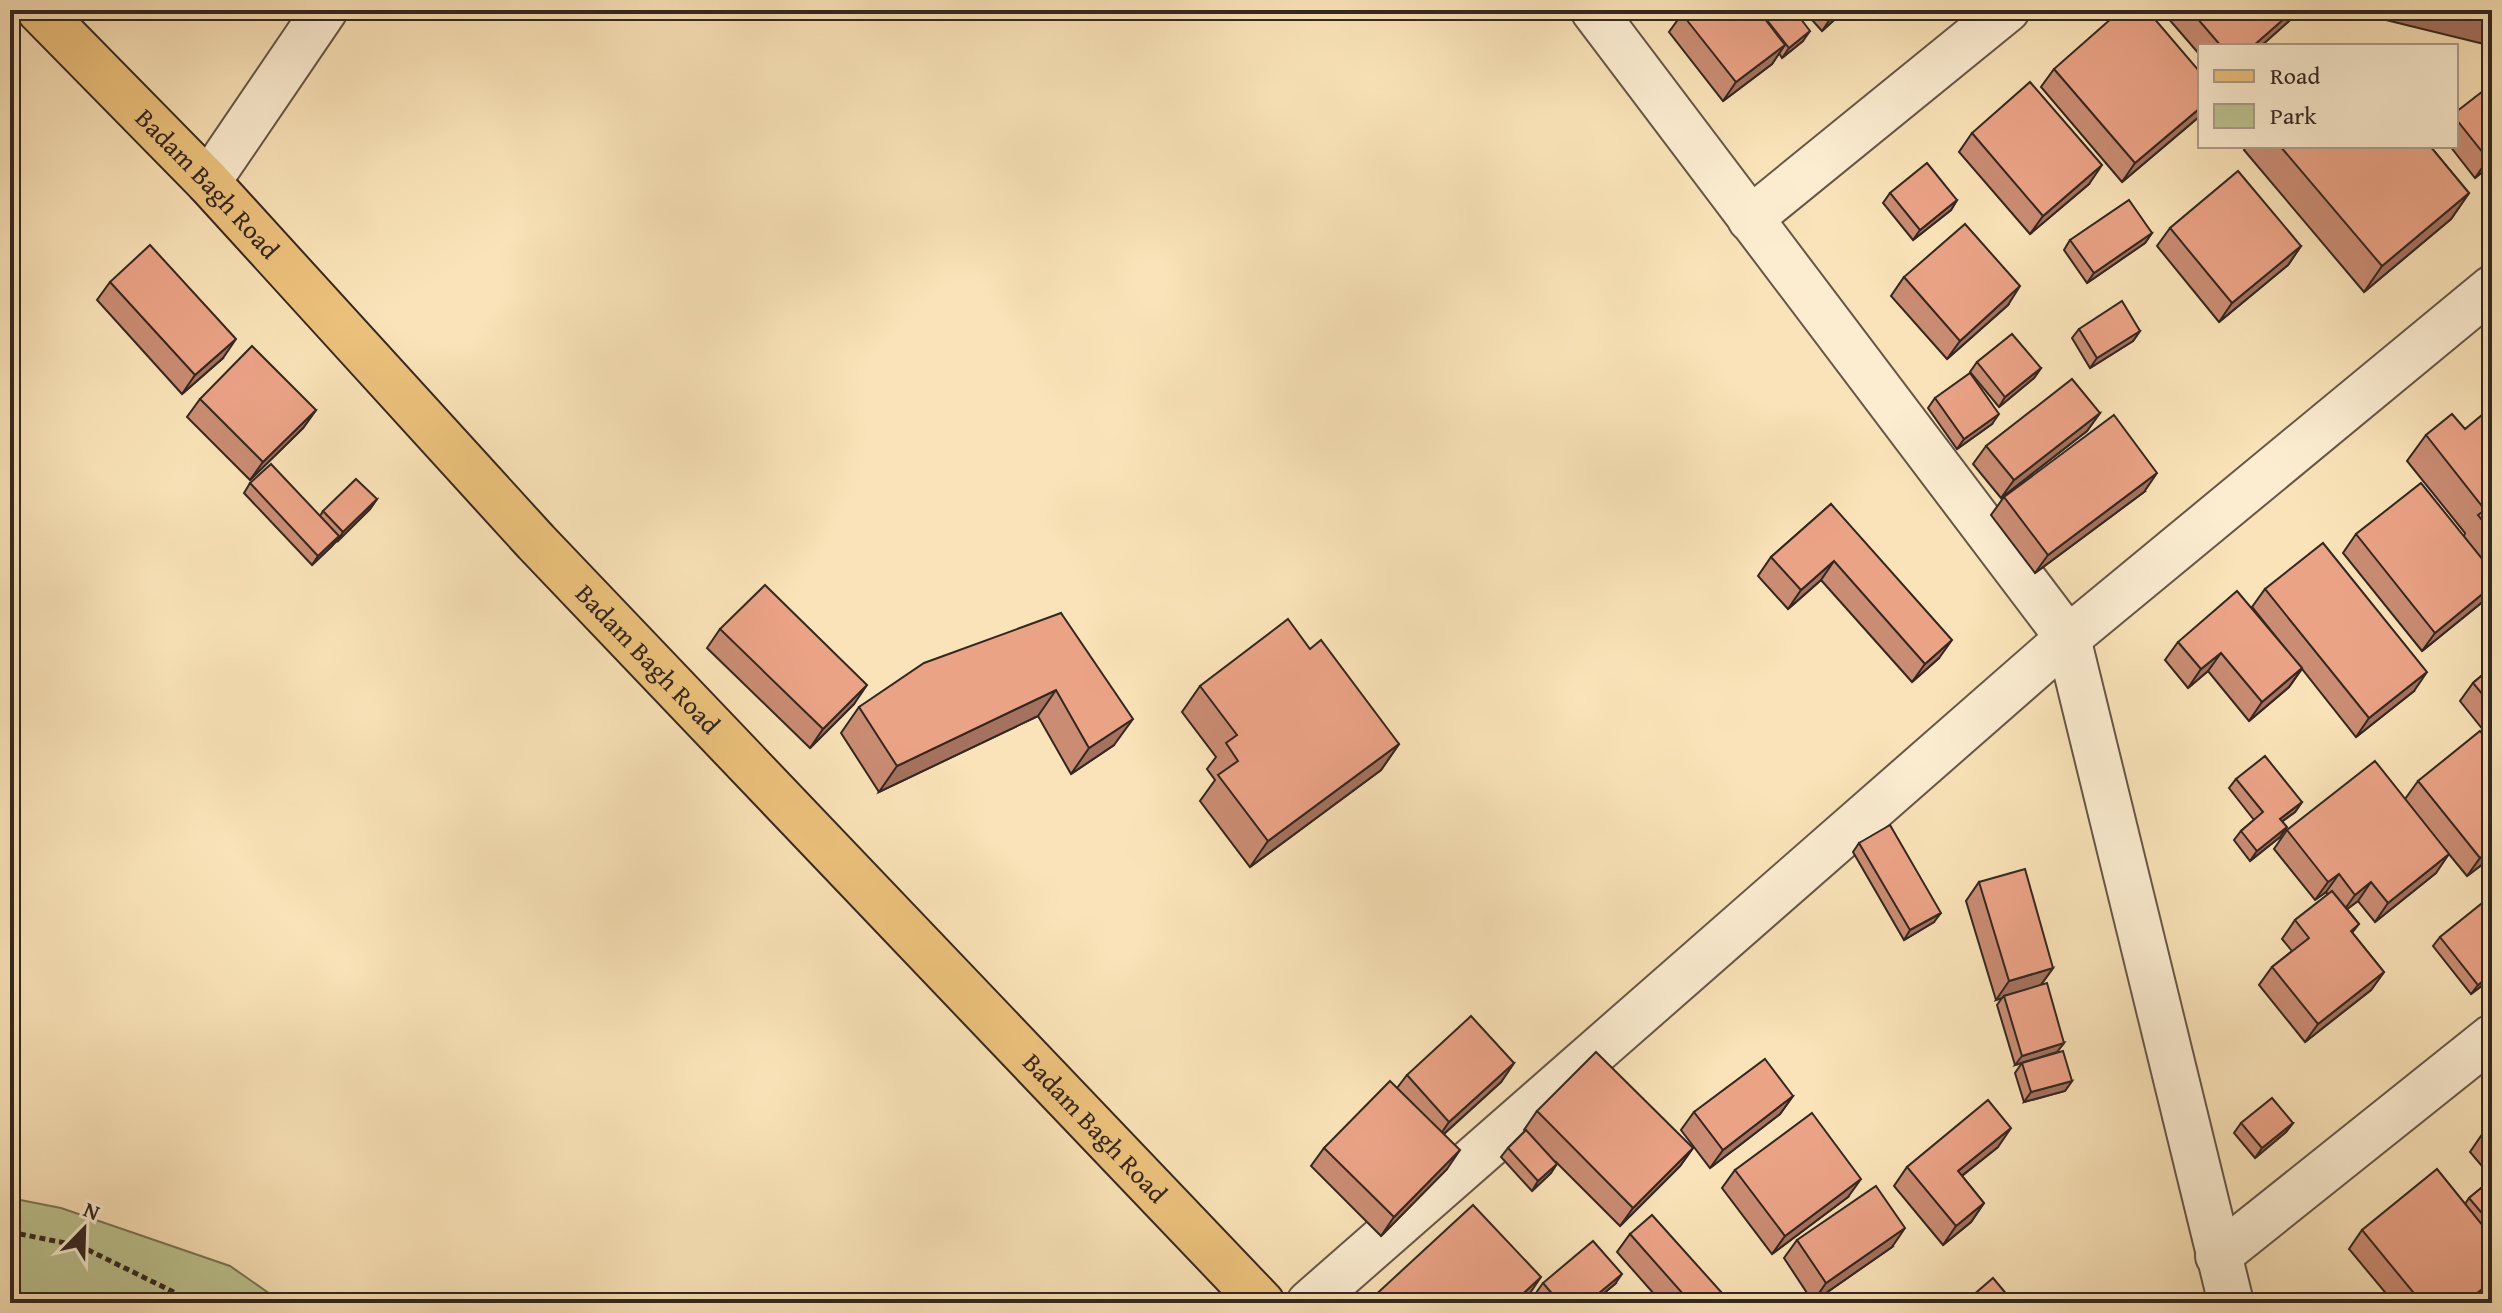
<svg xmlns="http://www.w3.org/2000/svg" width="2502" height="1313" font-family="'Gentium Book Plus',serif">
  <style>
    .green { fill: #bcc490; stroke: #787658; stroke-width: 2 }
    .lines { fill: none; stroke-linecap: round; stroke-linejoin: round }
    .minor-casing { stroke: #655647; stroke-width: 48 }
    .primary-casing { stroke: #332721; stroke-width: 48 }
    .path { stroke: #332721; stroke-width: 5; stroke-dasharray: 6 4; stroke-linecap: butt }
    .minor { stroke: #fcedd1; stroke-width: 44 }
    .primary { stroke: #edc27c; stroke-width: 44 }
    .wall { fill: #ca8c73; stroke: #332721; stroke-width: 2 }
    .shaded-wall { fill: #a4725e; stroke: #332721; stroke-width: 2 }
    .building { fill: #eba386; stroke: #332721; stroke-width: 2 }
    .labels { text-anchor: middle; stroke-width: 6; stroke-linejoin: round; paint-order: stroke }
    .street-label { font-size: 26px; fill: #332721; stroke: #fcedd1 }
  </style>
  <rect width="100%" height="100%" fill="#fae3b8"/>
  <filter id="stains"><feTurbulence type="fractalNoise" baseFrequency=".0025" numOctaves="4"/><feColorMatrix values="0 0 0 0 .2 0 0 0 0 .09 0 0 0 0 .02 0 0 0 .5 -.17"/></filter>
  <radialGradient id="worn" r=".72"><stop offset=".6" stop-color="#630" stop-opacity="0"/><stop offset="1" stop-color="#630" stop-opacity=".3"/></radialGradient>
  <path class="green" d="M10,1198L61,1208L230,1266L283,1303H10Z"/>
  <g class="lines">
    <g class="minor-casing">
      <g id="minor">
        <path d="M1593,10L2068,638L2231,1303"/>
        <path d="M208,182L325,10"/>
        <path d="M1750,219L2007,10"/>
        <path d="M2218,1256L2492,1037"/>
        <path d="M1309,1303L2068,638L2492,288"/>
      </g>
    </g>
    <g class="primary-casing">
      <g id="primary">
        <path id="s1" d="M39,10L208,182L536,542L1262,1303"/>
      </g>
    </g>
    <path class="path" d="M10,1232L80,1246L196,1303"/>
    <use href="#minor" class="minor"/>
    <use href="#primary" class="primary"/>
  </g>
  <g class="wall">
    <path d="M1687,10H1794L1803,41L1782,58L1779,53L1772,64L1723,101L1669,32L1682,14Z"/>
    <path d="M1803,10H1845L1822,31Z"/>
    <path d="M2161,10H2297L2289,21L2261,46H2200V55Z"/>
    <path d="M2054,69L2200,72V116L2122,182L2041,87Z"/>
    <path d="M2456,112L2492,164L2475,178L2450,146H2456Z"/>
    <path d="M1972,133L2089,184L2030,234L1959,152Z"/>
    <path d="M2246,146H2430L2469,193L2451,219L2364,292L2244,150Z"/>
    <path d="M1890,193L1957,200L1951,210L1913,240L1883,203Z"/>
    <path d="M2170,228L2301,246L2288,265L2219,322L2157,246Z"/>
    <path d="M2152,233L2145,243L2087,283L2064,250L2070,240Z"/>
    <path d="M1904,277L2008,305L1947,359L1891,296Z"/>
    <path d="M110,282L223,358L182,394L97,300Z"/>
    <path d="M2079,329L2140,331L2133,341L2090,368L2072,338Z"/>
    <path d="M1977,362L2041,368L2034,378L1999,407L1970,372Z"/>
    <path d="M1935,398L1992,424L1957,449L1928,408Z"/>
    <path d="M200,399L316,410L303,428L250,480L187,417Z"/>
    <path d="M2100,413L2087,431L2001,498L1973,464L1986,446Z"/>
    <path d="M2492,424V591L2486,599L2422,651L2343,553L2356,534L2464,536L2465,533L2407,461L2426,435Z"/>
    <path d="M250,483L320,516L323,511L377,499L370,509L312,565L244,493Z"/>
    <path d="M2144,492L2035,573L1991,515L2004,497Z"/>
    <path d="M1831,504L1939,658L1912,682L1821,580L1788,609L1758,576L1771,557Z"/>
    <path d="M2265,589L2414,691L2356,737L2302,669L2289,687L2249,721L2208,671L2188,688L2165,660L2178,642L2289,653L2252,607Z"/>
    <path d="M1061,613L1114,745L1071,774L1038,716L879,792L841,733L859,707Z"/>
    <path d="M720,629L854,704L810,748L707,648Z"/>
    <path d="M1310,649L1399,744L1381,770L1250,867L1200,801L1215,780L1207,769L1216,757L1182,712L1200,686Z"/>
    <path d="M2492,667V741L2460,701L2473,683Z"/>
    <path d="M2236,779L2302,802L2295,812L2283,821L2280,837L2250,861L2234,840L2241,831L2254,820L2229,788Z"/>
    <path d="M2418,781L2492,857L2467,876L2444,848L2436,873L2375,922L2358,901L2347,909L2359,924L2352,933L2384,972L2371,990L2305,1042L2259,985L2272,967L2292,951L2282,939L2295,920L2328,895L2326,892L2315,900L2274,849L2287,830L2405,799Z"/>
    <path d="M1859,843L1934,922L1904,940L1853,852Z"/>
    <path d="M1979,882L2053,968L2041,985L2064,1043L2057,1052L2015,1065L1997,1005L2002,998L1996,1000L1966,901Z"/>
    <path d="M2492,918V978L2471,994L2433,946L2440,937Z"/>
    <path d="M1514,1063L1501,1082L1444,1134L1447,1169L1381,1236L1311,1166L1324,1148L1397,1088L1407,1075Z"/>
    <path d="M2022,1063L2072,1081L2065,1091L2024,1102L2015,1073Z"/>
    <path d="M1793,1096L1780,1114L1710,1168L1681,1130L1694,1112Z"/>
    <path d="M1537,1111L1693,1148L1680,1166L1620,1226L1556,1162L1551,1173L1532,1191L1501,1157L1508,1148L1525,1131L1524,1130Z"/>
    <path d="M2241,1123H2293L2286,1132L2255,1158L2234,1133Z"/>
    <path d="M2492,1126V1178L2470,1152L2483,1133Z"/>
    <path d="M1998,1147L1962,1176L1984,1203L1971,1222L1943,1245L1894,1186L1907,1167Z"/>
    <path d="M1735,1170L1848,1197L1772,1254L1722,1188Z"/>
    <path d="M2492,1179V1289L2475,1303H2394L2349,1249L2362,1230L2465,1204L2469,1198Z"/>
    <path d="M1630,1234L1731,1303H1662L1617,1252Z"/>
    <path d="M1797,1240L1892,1247L1813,1302L1784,1258Z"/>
    <path d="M1543,1283L1615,1284L1592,1303H1545L1536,1293Z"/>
  </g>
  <g class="shaded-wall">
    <path d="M1837,10H1845L1822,31L1835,12Z"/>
    <path d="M2294,10H2297L2289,21L2261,46H2253Z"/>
    <path d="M2345,10H2469L2492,16V46Z"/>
    <path d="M1810,31L1803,41L1782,58L1789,48Z"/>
    <path d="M1785,45L1772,64L1723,101L1736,82Z"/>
    <path d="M2200,108V116L2122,182L2135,163Z"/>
    <path d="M2492,156V164L2475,178L2488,159Z"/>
    <path d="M2102,165L2089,184L2030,234L2043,216Z"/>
    <path d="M2469,193L2451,219L2364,292L2382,266Z"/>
    <path d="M1957,200L1951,210L1913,240L1920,230Z"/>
    <path d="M2152,233L2145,243L2087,283L2094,273Z"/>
    <path d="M2301,246L2288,265L2219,322L2232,303Z"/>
    <path d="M2020,286L2008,305L1947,359L1960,341Z"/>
    <path d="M2140,331L2133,341L2090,368L2097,358Z"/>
    <path d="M236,339L223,358L182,394L195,375Z"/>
    <path d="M2041,368L2034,378L1999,407L2005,397Z"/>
    <path d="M316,410L303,428L250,480L263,462Z"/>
    <path d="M2100,413L2087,431L2001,498L2014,480Z"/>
    <path d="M1999,414L1992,424L1957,449L1964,439Z"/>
    <path d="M2157,473L2144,492L2035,573L2048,555Z"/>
    <path d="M377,499L370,509L337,542L343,532Z"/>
    <path d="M339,536L332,546L312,565L318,556Z"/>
    <path d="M1834,561L1821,580L1788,609L1801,590Z"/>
    <path d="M2492,586V591L2486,599L2422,651L2435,633Z"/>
    <path d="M1952,640L1939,658L1912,682L1925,664Z"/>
    <path d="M2221,653L2208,671L2188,688L2201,669Z"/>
    <path d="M2302,668L2289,687L2249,721L2262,702Z"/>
    <path d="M2427,672L2414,691L2356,737L2369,718Z"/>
    <path d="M867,685L854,704L810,748L823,729Z"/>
    <path d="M1056,690L1038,716L879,792L897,766Z"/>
    <path d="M1133,719L1114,745L1071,774L1089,748Z"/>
    <path d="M1399,744L1381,770L1250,867L1268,841Z"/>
    <path d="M2302,802L2295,812L2273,828L2280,819Z"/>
    <path d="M2287,827L2280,837L2250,861L2257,851Z"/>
    <path d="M2492,849V857L2467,876L2480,858Z"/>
    <path d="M2449,854L2436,873L2375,922L2388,903Z"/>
    <path d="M2339,874L2326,892L2315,900L2328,882Z"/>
    <path d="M2371,882L2358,901L2342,913L2355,895Z"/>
    <path d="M1941,913L1934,922L1904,940L1910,930Z"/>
    <path d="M2053,968L2040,986L2004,996L2002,998L1996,1000L2009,981Z"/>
    <path d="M2384,972L2371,990L2305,1042L2318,1024Z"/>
    <path d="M2492,974V978L2471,994L2478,985Z"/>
    <path d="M2064,1043L2057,1052L2015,1065L2022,1056Z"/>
    <path d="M1514,1063L1501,1082L1436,1141L1449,1122Z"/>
    <path d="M2072,1081L2065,1091L2024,1102L2031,1092Z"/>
    <path d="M1793,1096L1780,1114L1710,1168L1723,1150Z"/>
    <path d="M2293,1123L2286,1132L2255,1158L2262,1148Z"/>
    <path d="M2011,1128L1998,1147L1945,1189L1958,1171Z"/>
    <path d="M1693,1148L1680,1166L1620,1226L1633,1208Z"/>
    <path d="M1460,1150L1447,1169L1381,1236L1394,1217Z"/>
    <path d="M1557,1164L1551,1173L1532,1191L1538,1181Z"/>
    <path d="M1861,1179L1848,1197L1772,1254L1785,1236Z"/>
    <path d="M1984,1203L1971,1222L1943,1245L1956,1226Z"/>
    <path d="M1905,1228L1892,1247L1813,1302L1826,1283Z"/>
    <path d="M1622,1274L1615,1284L1592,1303H1587Z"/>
    <path d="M1541,1277L1528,1296L1520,1303H1513Z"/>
    <path d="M2492,1281V1289L2475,1303H2465Z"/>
  </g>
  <g class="building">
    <path d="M1687,10H1758L1785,45L1736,82L1682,14Z"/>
    <path d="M1759,10H1794L1810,31L1789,48Z"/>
    <path d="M2121,10H2147L2200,72V108L2135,163L2054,69Z"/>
    <path d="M2190,10H2294L2253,46H2221Z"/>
    <path d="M2469,10H2492V16Z"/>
    <path d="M2030,82L2102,165L2043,216L1972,133Z"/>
    <path d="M2492,84V156L2488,159L2456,119V112Z"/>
    <path d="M2280,146H2430L2469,193L2382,266Z"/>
    <path d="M1927,163L1957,200L1920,230L1890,193Z"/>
    <path d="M2238,171L2301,246L2232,303L2170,228Z"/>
    <path d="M2129,200L2152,233L2094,273L2070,240Z"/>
    <path d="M1965,224L2020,286L1960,341L1904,277Z"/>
    <path d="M150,245L236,339L195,375L110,282Z"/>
    <path d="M2122,301L2140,331L2097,358L2079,329Z"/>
    <path d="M2012,334L2041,368L2005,397L1977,362Z"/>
    <path d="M252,346L316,410L263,462L200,399Z"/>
    <path d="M1970,373L1999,414L1964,439L1935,398Z"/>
    <path d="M2072,379L2100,413L2014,480L1986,446Z"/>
    <path d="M2452,414L2465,429L2482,415L2491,425L2492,424V533L2478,515L2485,510L2426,435Z"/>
    <path d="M2114,415L2157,473L2048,555L2004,497Z"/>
    <path d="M271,464L339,536L318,556L250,483Z"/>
    <path d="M356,479L377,499L343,532L323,511Z"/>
    <path d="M2421,483L2492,571V586L2435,633L2356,534Z"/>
    <path d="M1831,504L1952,640L1925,664L1834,561L1801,590L1771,557Z"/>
    <path d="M2323,543L2427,672L2369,718L2265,589Z"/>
    <path d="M765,585L867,685L823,729L720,629Z"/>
    <path d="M2237,591L2302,668L2262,702L2221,653L2201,669L2178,642Z"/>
    <path d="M1061,613L1133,719L1089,748L1056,690L897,766L859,707L924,663Z"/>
    <path d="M1288,619L1310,649L1321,640L1399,744L1268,841L1218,775L1238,761L1226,743L1237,735L1200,686Z"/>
    <path d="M2492,667V706L2473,683Z"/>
    <path d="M2480,731L2492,746V849L2480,858L2418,781Z"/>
    <path d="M2265,756L2302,802L2280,819L2287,827L2257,851L2241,831L2263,812L2236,779Z"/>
    <path d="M2375,761L2449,854L2388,903L2371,882L2355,895L2339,874L2328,882L2287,830Z"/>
    <path d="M1890,825L1941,913L1910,930L1859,843Z"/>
    <path d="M2025,869L2053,968L2009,981L1979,882Z"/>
    <path d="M2332,891L2359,924L2351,931L2384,972L2318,1024L2272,967L2309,938L2295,920Z"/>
    <path d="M2481,904L2492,918V974L2478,985L2440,937Z"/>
    <path d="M2047,983L2064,1043L2022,1056L2004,996Z"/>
    <path d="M1471,1016L1514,1063L1449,1122L1407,1075Z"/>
    <path d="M2063,1051L2072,1081L2031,1092L2022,1063Z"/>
    <path d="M1596,1052L1693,1148L1633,1208L1537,1111Z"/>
    <path d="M1765,1059L1793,1096L1723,1150L1694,1112Z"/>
    <path d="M1390,1081L1460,1150L1394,1217L1324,1148Z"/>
    <path d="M2272,1098L2293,1123L2262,1148L2241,1123Z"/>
    <path d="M1988,1100L2011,1128L1958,1171L1984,1203L1956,1226L1907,1167Z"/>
    <path d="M1812,1113L1861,1179L1785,1236L1735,1170Z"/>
    <path d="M2492,1126V1144L2483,1133Z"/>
    <path d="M1526,1130L1557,1164L1538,1181L1508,1148Z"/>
    <path d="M2437,1169L2492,1237V1281L2465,1303H2422L2362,1230Z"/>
    <path d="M2492,1179V1225L2469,1198Z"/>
    <path d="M1876,1186L1905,1228L1826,1283L1797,1240Z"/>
    <path d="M1473,1205L1541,1277L1513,1303H1374L1371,1299Z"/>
    <path d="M1652,1215L1731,1303H1691L1630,1234Z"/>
    <path d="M1593,1241L1622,1274L1587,1303H1560L1543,1283Z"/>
    <path d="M1993,1278L2014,1303H1964Z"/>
  </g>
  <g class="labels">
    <g class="street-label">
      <text dy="9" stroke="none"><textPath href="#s1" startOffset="242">Badam Bagh Road</textPath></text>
      <text dy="9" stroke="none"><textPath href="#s1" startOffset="890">Badam Bagh Road</textPath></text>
      <text dy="9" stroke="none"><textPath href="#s1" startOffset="1538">Badam Bagh Road</textPath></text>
    </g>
  </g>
  <rect width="2502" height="1313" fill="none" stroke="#fae3b8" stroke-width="40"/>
  <rect x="12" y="12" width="2478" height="1289" fill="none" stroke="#332721" stroke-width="4"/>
  <rect x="20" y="20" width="2462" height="1273" fill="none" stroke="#332721" stroke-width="2"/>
  <rect x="2198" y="44" width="260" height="104" fill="#fcedd1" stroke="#ac9e8b" stroke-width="2"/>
  <rect x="2214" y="70" width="40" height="12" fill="#edc27c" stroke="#ac9e8b" stroke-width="2"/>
  <text x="2270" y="84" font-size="24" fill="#332721">Road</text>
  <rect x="2214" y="104" width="40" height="24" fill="#bcc490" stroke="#ac9e8b" stroke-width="2"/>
  <text x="2270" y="124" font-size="24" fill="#332721">Park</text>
  <g transform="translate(84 1229) rotate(23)" stroke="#fcedd1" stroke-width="6" paint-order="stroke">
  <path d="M0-6L14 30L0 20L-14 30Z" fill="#332721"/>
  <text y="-12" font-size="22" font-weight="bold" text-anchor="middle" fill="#332721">N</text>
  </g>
  <rect width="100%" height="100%" filter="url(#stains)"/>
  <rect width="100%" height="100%" fill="url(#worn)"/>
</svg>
